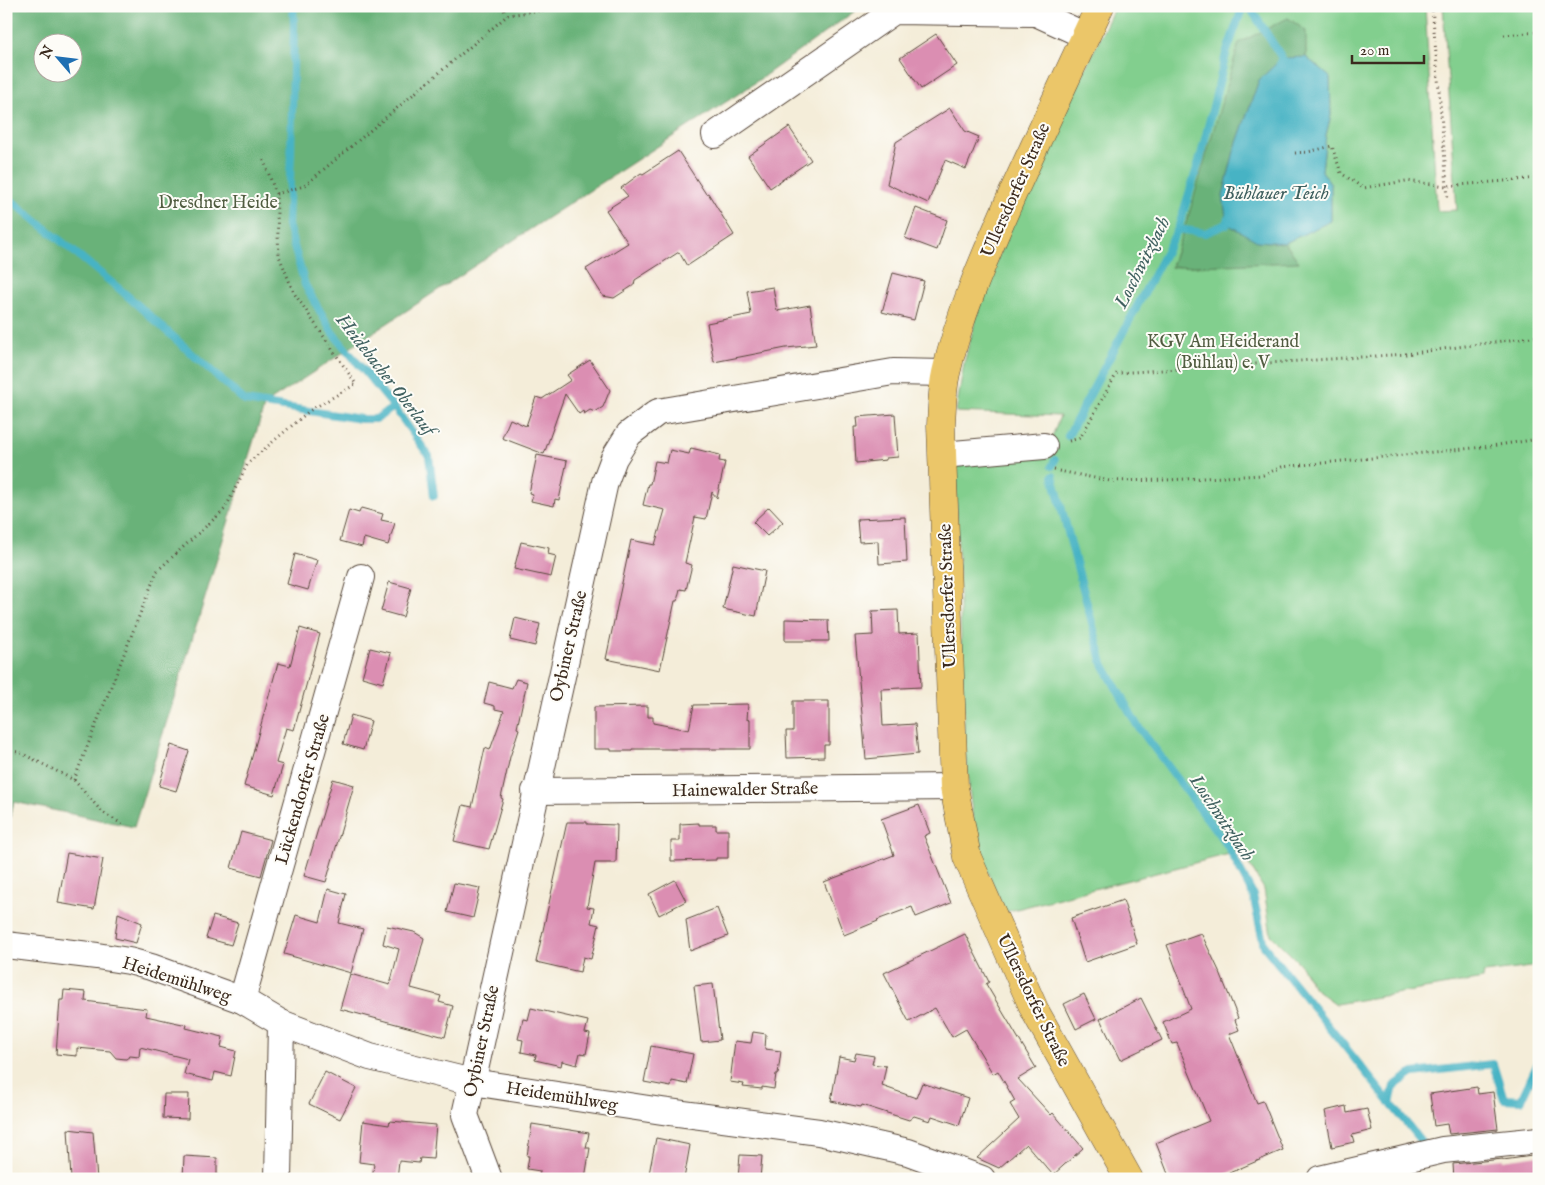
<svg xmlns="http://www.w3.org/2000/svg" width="1545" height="1185" font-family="'IM FELL English',serif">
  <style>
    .green { fill: #82cf8e; stroke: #5e7c56; fill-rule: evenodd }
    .forest { fill: #69b279; stroke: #526e4c; fill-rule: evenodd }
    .water { fill: #47b3c4; stroke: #416e71 }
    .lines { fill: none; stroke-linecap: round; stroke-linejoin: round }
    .stream { stroke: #47b3c4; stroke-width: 8 }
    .building { fill: #db8eb2 }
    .minor-casing { stroke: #57473a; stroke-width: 28 }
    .major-casing { stroke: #57473a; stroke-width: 29 }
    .path { stroke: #57473a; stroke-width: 3; stroke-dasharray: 1 4; stroke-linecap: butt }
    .minor { stroke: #fff; stroke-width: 26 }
    .major { stroke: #ebc669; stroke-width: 28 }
    .labels { text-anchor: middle; stroke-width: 4; stroke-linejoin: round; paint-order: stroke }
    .street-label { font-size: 18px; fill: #3b2a1e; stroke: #fdfcf7 }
    .park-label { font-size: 18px; fill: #505c40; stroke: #fdfcf7 }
    .water-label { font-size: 19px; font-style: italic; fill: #406160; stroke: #fdfcf7 }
  </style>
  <rect width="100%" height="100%" fill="#fdfcf7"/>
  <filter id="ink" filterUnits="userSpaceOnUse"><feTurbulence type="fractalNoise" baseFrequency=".02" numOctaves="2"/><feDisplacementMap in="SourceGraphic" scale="10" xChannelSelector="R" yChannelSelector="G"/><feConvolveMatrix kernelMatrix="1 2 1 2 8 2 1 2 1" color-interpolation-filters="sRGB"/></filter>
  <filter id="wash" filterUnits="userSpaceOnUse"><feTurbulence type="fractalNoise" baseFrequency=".0096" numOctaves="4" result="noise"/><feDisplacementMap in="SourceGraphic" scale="20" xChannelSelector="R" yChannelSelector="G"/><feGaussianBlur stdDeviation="1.12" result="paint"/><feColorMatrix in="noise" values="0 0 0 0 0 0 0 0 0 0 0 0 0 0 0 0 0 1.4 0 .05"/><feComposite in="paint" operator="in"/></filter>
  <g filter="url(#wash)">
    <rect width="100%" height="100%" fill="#f4edd9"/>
    <path class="green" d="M1115,6H1425L1437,211L1457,210L1443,6H1539V966L1484,973L1483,979L1336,1004L1314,988L1300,964L1271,935L1264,889L1241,851L1005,912L987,871L973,821L965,752L955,464L1047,450L1060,416L956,412L964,363L981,300L1003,244ZM1288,18L1305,31L1306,57L1330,78L1331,115L1326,135L1322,171L1331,184V220L1285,243L1298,261L1171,267L1189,214Z"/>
    <g class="forest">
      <path d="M6,6H862L746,89L526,232L265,404L134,827L14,802L6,831ZM42,42H72V72H42Z"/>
      <path d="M1288,18L1306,31V57L1282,59L1259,80L1234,151L1223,196L1257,241L1285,243L1299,262L1171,267L1189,214L1239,43Z"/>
    </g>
    <path class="water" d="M1306,57L1330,77L1331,115L1326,135L1322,171L1331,184V221L1285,243L1257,241L1227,224L1223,196L1234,151L1259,80L1282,58Z"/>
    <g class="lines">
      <g class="stream">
        <path d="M293,6L294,24L291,154L288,225L305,285L332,332L394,407L429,456L434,496"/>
        <path d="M1249,6L1282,58L1279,67"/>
        <path d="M6,196L123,292L245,401L361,419H376L394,407"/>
        <path d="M1178,229L1205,233L1227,224L1230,215"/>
        <path d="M1068,436L1178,229L1201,155L1226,54L1243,6"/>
        <path d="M1052,466L1055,460"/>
        <path d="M1053,476L1103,664L1137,725L1227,845L1253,895L1264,946L1424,1145"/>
        <path d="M1390,1103L1394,1086L1413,1073L1493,1064L1504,1099L1521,1100L1539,1061"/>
      </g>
    </g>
    <g id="blocks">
      <g class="building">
        <path d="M936,34L957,65L921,89L900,58Z"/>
        <path d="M950,108L965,131L979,137L966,169L945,160L928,203L887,184L896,142Z"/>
        <path d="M789,127L811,160L770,188L748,156Z"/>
        <path d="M678,151L706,194L708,193L734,235L687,266L679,252L635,280L634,285L614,298L603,296L586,269L628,243L606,210L628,196L621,188L641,173L643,174Z"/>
        <path d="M916,208L947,220L937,250L905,238Z"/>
        <path d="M893,273L924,281L914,320L882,312Z"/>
        <path d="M773,287L777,311L810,305L816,345L786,348L714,362L707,323L751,314L747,291Z"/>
        <path d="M590,360L610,390L603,407L595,412L590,410L584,414L583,411L579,414L565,394L544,454L502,438L510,419L526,426L536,397L542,399L571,380L567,375Z"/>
        <path d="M895,414L898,457L886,458V460L856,463L854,427H858L857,417Z"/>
        <path d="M691,448L720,455L719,461L725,462L717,498L712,492L706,519L695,517L685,563L692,565L686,590L680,589L677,601H675L660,670L606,659L631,540L655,545L665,510L643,505L648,484H650L655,461L667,463L670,450L689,454Z"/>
        <path d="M537,455L567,461L559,500L555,499L554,506L531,501L533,494L529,493Z"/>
        <path d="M769,507L783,522L767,536L753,522Z"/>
        <path d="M361,508L383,514L381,520L395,523L388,545L364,538L362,547L340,541L349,510L359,513Z"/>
        <path d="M905,517L907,562L879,564L878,541L859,542L857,519Z"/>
        <path d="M521,542L549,548L548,554L556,556L551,577L514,569Z"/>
        <path d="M295,554L317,560L308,590L287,584Z"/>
        <path d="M733,564L765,571L756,616L723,609Z"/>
        <path d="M389,582L411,588L403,617L381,611Z"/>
        <path d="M898,610L899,634L919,633L921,687L881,689L883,726L915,724L918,754L866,759L855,636L873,635L872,611Z"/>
        <path d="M515,618L540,624L535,646L510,640Z"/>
        <path d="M785,619L828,620L829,641H785Z"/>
        <path d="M300,628L320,634L294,730L286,728L276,763L283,765L274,795L244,786L278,663L290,666Z"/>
        <path d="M370,648L391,653L383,683L362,677Z"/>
        <path d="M516,679L527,682L517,728L519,729L510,757L501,798L503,799L489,849L454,841L463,805L472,807L485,748L490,750L504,711L495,709V706L484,703L489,682L512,688Z"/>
        <path d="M793,701H829V745H824V757L787,758L786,731H793Z"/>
        <path d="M748,704L747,720L750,719V749H632V751H611V749H594V707L648,706V717H653V723L689,730L694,705Z"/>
        <path d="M351,715L371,721L363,750L343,744Z"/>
        <path d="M171,745L189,751L176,791L159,786Z"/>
        <path d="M333,779L354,785L326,882L304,876Z"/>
        <path d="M919,805L930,833L924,836L951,903L916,917L912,907L877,920L878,921L844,935L824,882L894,855L881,819Z"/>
        <path d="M567,822H587V824L617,825L616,863H595L587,907L594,908L591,923L599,925L591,959L583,957L580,972L536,962Z"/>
        <path d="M699,823V825H716V830H728V858H716V860L671,861V841H680V824Z"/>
        <path d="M241,832L271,840L261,876L231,868Z"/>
        <path d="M67,853L103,859L94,909L58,903Z"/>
        <path d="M675,880L686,901L659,915L649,894Z"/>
        <path d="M454,883L480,888L473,918L447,912Z"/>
        <path d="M328,889L346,894L339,923L363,929L351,973L284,954L296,915L320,922Z"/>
        <path d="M1123,900L1137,944L1085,962L1071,918Z"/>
        <path d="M717,908L728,936L690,951L686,920Z"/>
        <path d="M118,913L142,923L136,943L115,938Z"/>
        <path d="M213,916L238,923L231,945L206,938Z"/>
        <path d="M387,926L414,932L424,938L411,988L441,996L439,1002L453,1006L445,1037L340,1009L350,974L390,985L399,949L383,944Z"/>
        <path d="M1201,933L1220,973L1238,1018L1235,1020L1239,1030L1229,1034L1257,1103L1263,1101L1283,1150L1215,1179H1170L1156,1143L1209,1121L1177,1043L1172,1044L1163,1022L1191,1009L1167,945Z"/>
        <path d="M965,934L989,982L986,984L1036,1068L1018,1079L1051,1115L1053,1113L1083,1148L1053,1175L1026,1144L999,1168L977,1158L1019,1119L1010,1104L1015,1101L998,1071L993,1074L966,1029L952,1037L935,1008L909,1022L884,973Z"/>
        <path d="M713,984L720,1040L701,1042L694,986Z"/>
        <path d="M64,990L86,992L85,1001L147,1009L146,1016L187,1025L186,1028L223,1037L221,1047L236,1051L231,1076L215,1072L213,1081L184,1074L188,1059L140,1047L139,1057L130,1056L126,1059L116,1058L110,1051L77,1048V1056L56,1054L60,1000H63Z"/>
        <path d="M1084,994L1096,1019L1076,1029L1064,1004Z"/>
        <path d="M1141,998L1162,1040L1120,1060L1100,1019Z"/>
        <path d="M531,1008L588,1021L585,1033L590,1034L586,1054L580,1053L577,1065L562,1061L561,1066L535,1060L536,1055L521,1052L523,1040L518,1039L523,1019L528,1020Z"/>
        <path d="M753,1032L766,1034L765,1049L781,1051L778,1074H776L774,1089L762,1087V1089L743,1087L744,1084L730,1082L735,1041L751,1043Z"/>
        <path d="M651,1046L693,1054L687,1084L672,1081L671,1087L644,1082Z"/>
        <path d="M856,1053L874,1056L872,1064L886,1066L882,1086L916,1098L922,1083L968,1098L959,1125L932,1116L930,1121L914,1116L909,1120L862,1105L861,1107L831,1101L839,1057L854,1060Z"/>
        <path d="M325,1072L356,1088L340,1119L309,1104Z"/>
        <path d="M1477,1087L1478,1094L1493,1092L1498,1129L1449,1134L1447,1124L1434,1126L1430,1094Z"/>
        <path d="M164,1094H189L188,1119L163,1118Z"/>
        <path d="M1346,1106L1347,1113L1367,1109L1372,1130L1352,1135L1354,1142L1332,1147L1325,1111Z"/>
        <path d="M363,1121L389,1125L390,1121L436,1125L433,1159L420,1158L419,1163L399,1161L397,1179H372L374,1164L359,1162Z"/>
        <path d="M532,1124L589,1133L586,1148H590L585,1178L567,1175L566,1179H539L540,1171L527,1169L529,1156H527Z"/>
        <path d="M68,1129L93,1132L97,1179H71Z"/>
        <path d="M656,1138L690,1145L684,1179H648Z"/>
        <path d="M740,1155L762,1156L760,1179H738Z"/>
        <path d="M1539,1155V1179H1454L1453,1164L1503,1159V1160Z"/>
        <path d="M184,1156L217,1158V1179H183Z"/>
      </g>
    </g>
  </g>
  <g filter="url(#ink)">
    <use href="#blocks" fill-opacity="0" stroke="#57473a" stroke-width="1"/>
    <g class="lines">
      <g class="minor-casing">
        <g id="minor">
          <path d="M715,135L894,11L1036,13L1086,36"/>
          <path d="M942,455L1044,446"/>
          <path d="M535,791L954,787"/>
          <path d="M6,945L97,956L129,961L151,967L242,1000L281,1023L370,1057L472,1082L662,1111L819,1132L908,1152L982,1179"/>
          <path d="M242,1000L361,577"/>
          <path d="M278,1179L281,1023"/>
          <path d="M489,1179L465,1115L605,482L614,458L629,434L658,412L893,372L945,373"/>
          <path d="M1320,1179L1443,1150L1539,1140"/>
        </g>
      </g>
      <g class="major-casing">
        <path id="major" d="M1100,6C1070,69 1041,132 1012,195C987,252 960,311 946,373C942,390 942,408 941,425L954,787L967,857L1035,1011L1129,1179"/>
      </g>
      <g class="path">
        <path d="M501,6L508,15"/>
        <path d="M1432,6L1448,198"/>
        <path d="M1504,35L1539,32"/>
        <path d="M1295,153L1308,152L1332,146L1341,173L1363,188L1406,181L1447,186L1539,178"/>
        <path d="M276,194L304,186L508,15L572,6"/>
        <path d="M1069,441L1080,438L1117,373L1406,354L1539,336"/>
        <path d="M1054,470L1110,481L1166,480L1263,475L1282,467L1484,447L1539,439"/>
        <path d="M6,751L19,752L74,780L102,812L122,824"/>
        <path d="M74,780L157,571L225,509L248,463L309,411L356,384L294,293L279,256L276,194L263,158"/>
      </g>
      <use href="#minor" class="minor"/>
      <use href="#major" class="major"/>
    </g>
  </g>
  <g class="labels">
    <g class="street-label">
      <text transform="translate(1015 190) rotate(-66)" y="6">Ullersdorfer Straße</text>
      <text transform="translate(947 596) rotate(-92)" y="6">Ullersdorfer Straße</text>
      <text transform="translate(568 646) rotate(-77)" y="6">Oybiner Straße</text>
      <text transform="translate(302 789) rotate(-74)" y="6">Lückendorfer Straße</text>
      <text transform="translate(745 789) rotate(-1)" y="6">Hainewalder Straße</text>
      <text transform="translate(177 979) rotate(18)" y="6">Heidemühlweg</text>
      <text transform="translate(1034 1000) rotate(64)" y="6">Ullersdorfer Straße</text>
      <text transform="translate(481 1041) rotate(-78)" y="6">Oybiner Straße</text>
      <text transform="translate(562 1096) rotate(9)" y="6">Heidemühlweg</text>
    </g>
    <g class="park-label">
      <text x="218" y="208">Dresdner Heide</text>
      <text x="1223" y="347">KGV Am Heiderand<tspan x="1223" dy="21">(Bühlau) e. V</tspan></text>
    </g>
    <g class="water-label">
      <text x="1276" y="199">Bühlauer Teich</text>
      <text transform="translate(1141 262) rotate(-63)" y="7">Loschwitzbach</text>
      <text transform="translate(387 374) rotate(52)" y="7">Heidebacher Oberlauf</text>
      <text transform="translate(1223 817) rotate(56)" y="7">Loschwitzbach</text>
    </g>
  </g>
  <rect width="1545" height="1185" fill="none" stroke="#fdfcf7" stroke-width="25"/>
  <g transform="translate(58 58) rotate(298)"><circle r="24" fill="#fdfcf7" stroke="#afa8a0"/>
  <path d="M0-4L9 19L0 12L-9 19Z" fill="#1f6fb2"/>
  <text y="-8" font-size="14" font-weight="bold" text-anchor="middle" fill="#3b2a1e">N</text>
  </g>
  <path d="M1352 55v8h72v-8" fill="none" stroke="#3b2a1e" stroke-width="2.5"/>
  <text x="1360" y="55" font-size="15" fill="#3b2a1e" stroke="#fdfcf7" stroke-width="4" paint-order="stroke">20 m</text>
</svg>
